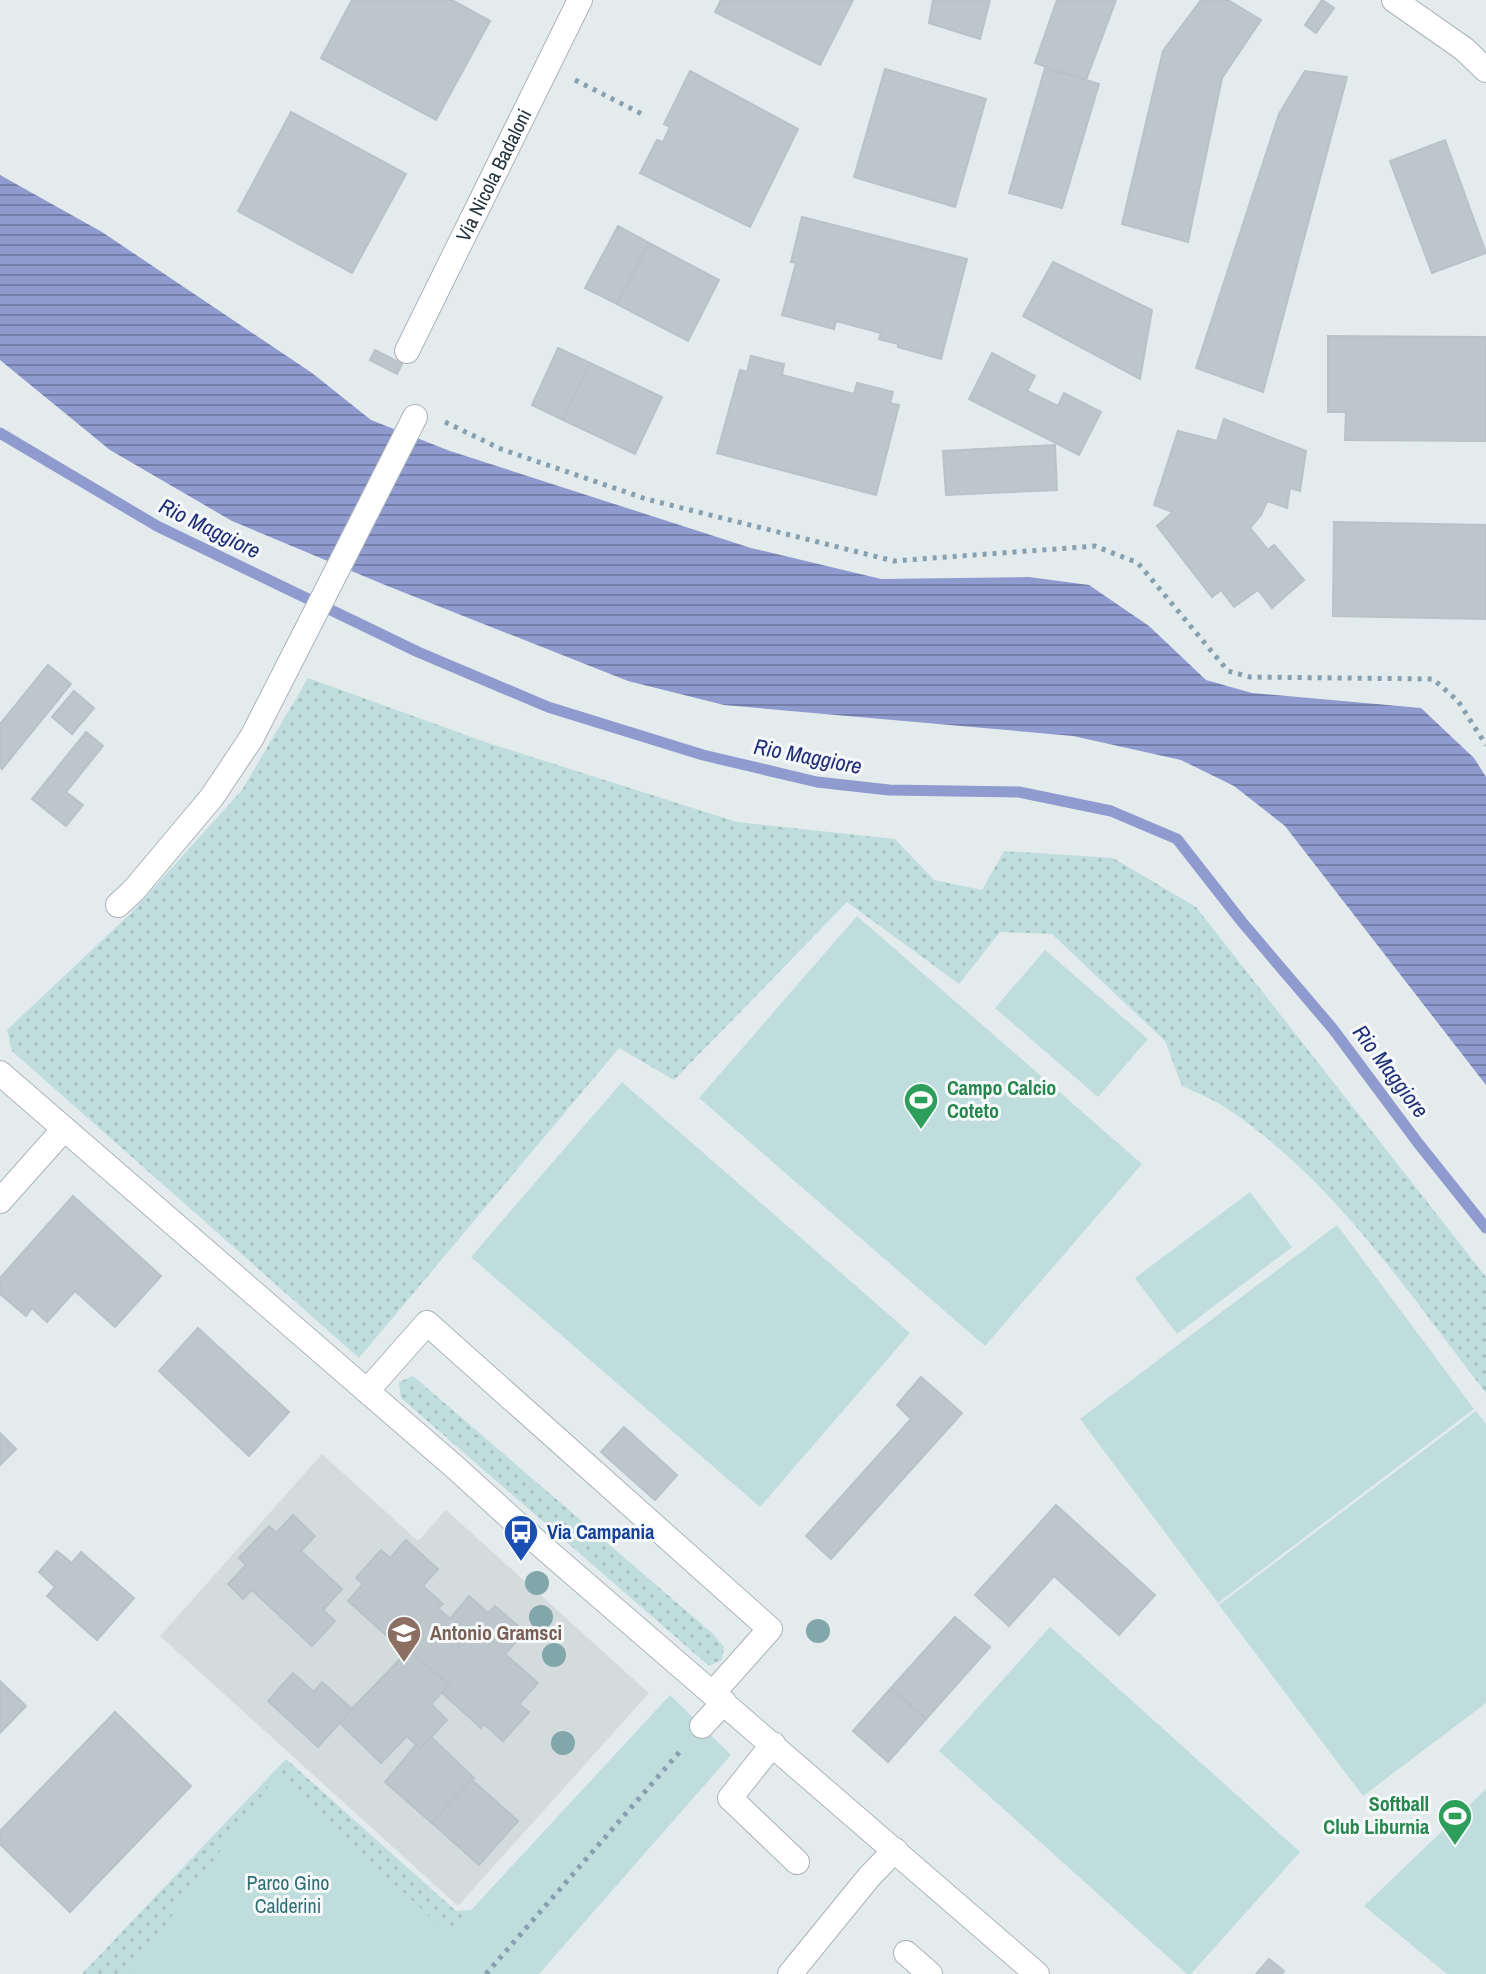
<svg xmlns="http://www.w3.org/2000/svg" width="1486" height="1974" font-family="'Archivo Narrow',sans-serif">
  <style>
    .built { fill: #d3dbdd }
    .grass { fill: url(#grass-dots) }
    .park { fill: #bfdddc }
    .water { fill: url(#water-rules) }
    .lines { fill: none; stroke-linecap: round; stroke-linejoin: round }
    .stream { stroke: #8f9acf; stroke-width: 11 }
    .building { fill: #bdc7cb; stroke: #b7c3c7; stroke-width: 2 }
    .minor-casing { stroke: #aab4b8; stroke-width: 26 }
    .path { stroke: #86a0af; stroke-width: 5; stroke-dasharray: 4 6; stroke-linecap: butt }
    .minor { stroke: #fff; stroke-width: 24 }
    .tree { fill: #81a7aa }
    .labels { text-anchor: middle; stroke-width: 6; stroke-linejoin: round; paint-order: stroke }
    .street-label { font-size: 20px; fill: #24343e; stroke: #f5f9fa }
    .leisure-label { font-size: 20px; font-weight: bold; fill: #27864d; stroke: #f5f9fa; text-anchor: start }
    .transit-label { font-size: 20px; font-weight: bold; fill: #164399; stroke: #f5f9fa; text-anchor: start }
    .education-label { font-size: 20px; font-weight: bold; fill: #785e54; stroke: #f5f9fa; text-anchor: start }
    .park-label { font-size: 20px; fill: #306f74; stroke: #f5f9fa }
    .water-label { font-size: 22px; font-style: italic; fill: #202e78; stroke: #f5f9fa }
  </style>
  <defs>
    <pattern id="grass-dots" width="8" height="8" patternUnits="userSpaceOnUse" patternTransform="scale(2)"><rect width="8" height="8" fill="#bfdddc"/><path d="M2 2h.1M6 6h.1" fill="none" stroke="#a4bebe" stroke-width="1.8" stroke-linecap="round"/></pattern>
    <pattern id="water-rules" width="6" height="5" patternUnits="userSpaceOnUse" patternTransform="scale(2)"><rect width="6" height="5" fill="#8f9acf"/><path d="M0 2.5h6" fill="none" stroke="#757ea9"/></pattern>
  </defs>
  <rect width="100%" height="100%" fill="#e4ebed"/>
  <path class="built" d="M322,1454L418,1541L446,1510L649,1693L458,1906L160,1636Z"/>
  <g class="grass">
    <path d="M308,678L488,743L737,822L895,839L934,880L982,890L1004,851L1113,858L1196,907L1486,1277V1393C1408,1293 1334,1179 1226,1108C1213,1099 1197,1093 1182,1086L1165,1041L1052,934L1000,932L959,984L847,902L674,1080L619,1048L359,1358L12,1051L7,1030L131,913L242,790Z"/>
    <path d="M413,1376L712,1633L724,1647L722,1660L709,1666L401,1398L399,1382Z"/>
    <path d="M286,1759L456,1911L484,1909L486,1928L278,1974H82Z"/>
  </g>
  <g class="park">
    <path d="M857,916L1142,1164L985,1346L699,1098Z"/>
    <path d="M1045,950L1148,1039L1098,1097L995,1008Z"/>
    <path d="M622,1082L910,1333L760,1507L471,1257Z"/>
    <path d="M1250,1192L1292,1247L1177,1334L1135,1278Z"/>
    <path d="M1337,1225L1474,1409L1218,1603L1080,1419Z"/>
    <path d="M1476,1411L1486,1424V1703L1363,1796L1219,1605Z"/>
    <path d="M1050,1627L1300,1852L1191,1974H1187L939,1751Z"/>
    <path d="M670,1695L731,1755L539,1974H129L276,1776L449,1934Z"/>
    <path d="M1486,1789V1974H1447L1364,1906Z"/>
  </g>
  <path class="water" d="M0,175L102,232L312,373L371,420L450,451L751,548L881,579L1029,577L1089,585L1149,626L1206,680L1252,693L1421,708L1474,758L1486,777V1085L1285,826L1234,786L1181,760L1073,736L724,705L628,681L385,585L232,521L110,450L0,360Z"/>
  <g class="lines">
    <path class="stream" d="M0,433L157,526L418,652L548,707L703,755L817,782L889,790L1019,792L1111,811L1177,839L1242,922L1333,1029L1418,1143L1486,1228"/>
  </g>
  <g class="building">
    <path d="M352,0H452L490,21L436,120L321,58Z"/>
    <path d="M721,0H853L820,65L715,12Z"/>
    <path d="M933,0H990L980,39L929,23Z"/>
    <path d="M1057,0H1116L1086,80L1035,63Z"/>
    <path d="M1201,0H1228L1261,20L1222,78L1188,242L1122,224L1163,51Z"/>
    <path d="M1322,0L1334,8L1316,33L1305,25Z"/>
    <path d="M1045,68L1099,84L1062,208L1009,193Z"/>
    <path d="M885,69L986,99L955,207L854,177Z"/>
    <path d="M690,71L798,129L750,227L640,173L657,140L663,142L670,127L664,124Z"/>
    <path d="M1305,71L1347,77L1263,392L1196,368L1279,114Z"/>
    <path d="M291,112L406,174L352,273L238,211Z"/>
    <path d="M1445,140L1486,253L1432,273L1390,161Z"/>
    <path d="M802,217L967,259L941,359L898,347V344L879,339L881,333L836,321L834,329L782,315L796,263L791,262Z"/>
    <path d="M618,226L649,243L617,304L585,288Z"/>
    <path d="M649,243L719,280L688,341L617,304Z"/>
    <path d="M1053,262L1152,310L1140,379L1023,316Z"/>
    <path d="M1328,336L1486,337V441L1345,440L1346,412H1328Z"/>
    <path d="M558,348L590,363L563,420L532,405Z"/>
    <path d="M375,350L402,364L397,374L370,360Z"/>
    <path d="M992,353L1035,376L1027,391L1058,406L1064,393L1101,412L1079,455L969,399Z"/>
    <path d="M751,356L784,364L782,375L854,394L857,383L893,392L890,403L899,405L876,495L717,453L740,370L747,372Z"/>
    <path d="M590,363L662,397L635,454L563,420Z"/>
    <path d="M1224,419L1306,451L1300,491L1290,488L1287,508L1267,501L1261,515L1250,528L1268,550L1274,545L1304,580L1272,608L1258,590L1234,607L1221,590L1212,597L1157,526L1173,512L1154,505L1178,431L1217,441Z"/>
    <path d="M1055,445L1057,490L946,495L943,451Z"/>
    <path d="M1334,522L1486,525V619L1333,616Z"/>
    <path d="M48,665L71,684L2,769L0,767V724Z"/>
    <path d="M74,691L94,708L72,734L52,717Z"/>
    <path d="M86,732L103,746L66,792L83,805L66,826L32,799Z"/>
    <path d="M73,1196L161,1276L115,1327L75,1291L47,1322L32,1308L26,1316L0,1294V1278Z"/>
    <path d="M198,1328L289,1412L249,1456L159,1371Z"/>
    <path d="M921,1377L962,1413L831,1559L806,1536L911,1419L897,1405Z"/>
    <path d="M624,1427L677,1475L655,1500L601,1452Z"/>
    <path d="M0,1433L16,1449L0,1465Z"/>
    <path d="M1056,1505L1155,1595L1119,1635L1054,1576L1009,1626L975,1595Z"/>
    <path d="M293,1515L315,1536L301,1551L342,1589L323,1610L335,1621L312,1646L252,1590L243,1599L228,1584L246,1565L239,1558L269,1526L276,1533Z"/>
    <path d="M406,1540L438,1569L423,1586L443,1604L438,1608L450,1619L469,1596L488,1613L495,1606L525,1632L505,1654L538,1683L519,1704L529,1712L503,1741L484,1724L481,1728L442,1693L449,1685L409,1650L406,1653L348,1601L363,1584L356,1578L381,1550L390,1558Z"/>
    <path d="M57,1551L72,1563L81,1552L134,1598L97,1640L47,1596L55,1587L39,1572Z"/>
    <path d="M955,1617L990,1647L926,1719L891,1688Z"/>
    <path d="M409,1650L449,1685L431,1704L447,1720L420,1749L407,1736L381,1763L339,1722Z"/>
    <path d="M293,1673L314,1692L322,1682L352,1709L318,1747L268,1701Z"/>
    <path d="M0,1681L26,1706L0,1733Z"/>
    <path d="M891,1688L926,1719L888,1762L853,1731Z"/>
    <path d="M115,1712L191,1786L70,1912L0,1844V1831Z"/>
    <path d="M431,1737L474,1778L432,1823L385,1782L416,1745L420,1749Z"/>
    <path d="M471,1779L518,1821L479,1865L432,1823Z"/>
    <path d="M1269,1959L1284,1971L1282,1974H1256Z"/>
  </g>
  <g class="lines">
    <g class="minor-casing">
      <g id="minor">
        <path d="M1394,0L1464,49L1486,70"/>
        <path id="s1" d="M407,351L580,0"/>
        <path d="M118,905L134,890L212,797L252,737L415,417"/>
        <path d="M0,1073L457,1469L537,1542L1037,1974"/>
        <path d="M0,1201L64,1129"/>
        <path d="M367,1391L427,1323L770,1629L713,1693"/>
        <path d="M702,1726L724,1702"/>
        <path d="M773,1744L730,1798L797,1862"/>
        <path d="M906,1953L930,1974"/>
        <path d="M790,1974L869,1877L895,1850"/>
      </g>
    </g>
    <g class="path">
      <path d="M575,80L646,116"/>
      <path d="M445,422L501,449L646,499L894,561L1095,546L1138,563L1228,671L1250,677L1433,679L1458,701L1486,745"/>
      <path d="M486,1974L683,1748"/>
    </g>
    <use href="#minor" class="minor"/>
  </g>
  <g class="tree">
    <circle cx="537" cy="1583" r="12"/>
    <circle cx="541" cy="1617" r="12"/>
    <circle cx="818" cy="1631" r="12"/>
    <circle cx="554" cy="1655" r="12"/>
    <circle cx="563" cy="1743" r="12"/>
  </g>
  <defs>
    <g id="stadium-pin" transform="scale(1.8)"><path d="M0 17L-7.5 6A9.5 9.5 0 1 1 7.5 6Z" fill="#2e9e5b" stroke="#f5f9fa"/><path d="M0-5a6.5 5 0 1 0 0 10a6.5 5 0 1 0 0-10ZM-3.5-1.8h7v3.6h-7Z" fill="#fff"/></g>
    <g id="bus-pin" transform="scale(1.8)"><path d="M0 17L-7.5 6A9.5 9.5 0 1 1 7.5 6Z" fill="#1a4fb4" stroke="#f5f9fa"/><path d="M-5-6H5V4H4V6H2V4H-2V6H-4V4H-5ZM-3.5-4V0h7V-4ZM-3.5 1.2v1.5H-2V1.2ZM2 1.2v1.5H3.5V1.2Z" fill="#fff"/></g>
    <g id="school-pin" transform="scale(1.8)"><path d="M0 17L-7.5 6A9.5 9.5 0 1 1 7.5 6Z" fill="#8d6e63" stroke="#f5f9fa"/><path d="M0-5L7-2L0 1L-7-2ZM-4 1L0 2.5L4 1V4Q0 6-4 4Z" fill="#fff"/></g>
  </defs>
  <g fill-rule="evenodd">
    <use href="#stadium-pin" x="921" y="1100"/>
    <use href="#bus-pin" x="521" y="1532"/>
    <use href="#school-pin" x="404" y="1633"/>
    <use href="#stadium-pin" x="1455" y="1816"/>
  </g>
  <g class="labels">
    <g class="street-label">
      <text dy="7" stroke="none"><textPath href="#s1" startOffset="196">Via Nicola Badaloni</textPath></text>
    </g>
    <g class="leisure-label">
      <text x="947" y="1095">Campo Calcio<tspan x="947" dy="23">Coteto</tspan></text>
      <text x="1429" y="1811" text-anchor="end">Softball<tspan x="1429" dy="23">Club Liburnia</tspan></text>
    </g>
    <g class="transit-label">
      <text x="547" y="1539">Via Campania</text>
    </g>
    <g class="education-label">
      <text x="430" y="1640">Antonio Gramsci</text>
    </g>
    <g class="park-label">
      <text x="288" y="1890">Parco Gino<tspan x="288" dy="23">Calderini</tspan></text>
    </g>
    <g class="water-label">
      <text transform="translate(210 528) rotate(26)" y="8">Rio Maggiore</text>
      <text transform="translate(808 756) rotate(11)" y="8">Rio Maggiore</text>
      <text transform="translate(1391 1071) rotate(53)" y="8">Rio Maggiore</text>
    </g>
  </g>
</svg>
